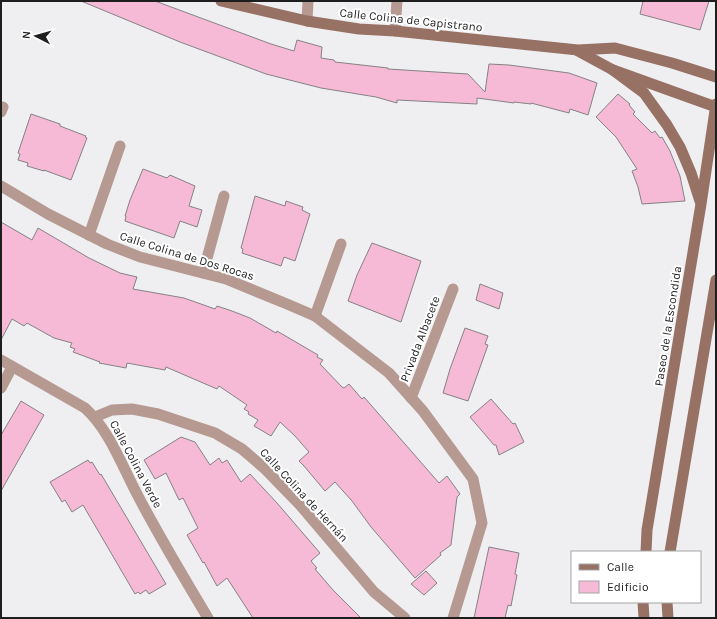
<svg xmlns="http://www.w3.org/2000/svg" width="717" height="619" font-family="Karla,sans-serif">
  <style>
    .building { fill: #f6bad6; stroke: #858283 }
    .lines { fill: none; stroke-linecap: round; stroke-linejoin: round }
    .minor { stroke: #b69a92; stroke-width: 11 }
    .tertiary { stroke: #b69a92; stroke-width: 11 }
    .secondary { stroke: #987165; stroke-width: 11 }
    .labels { text-anchor: middle; stroke-width: 4; stroke-linejoin: round; paint-order: stroke }
    .street-label { font-size: 12px; fill: #1e1e1f; stroke: #fff }
  </style>
  <rect width="100%" height="100%" fill="#efeff2"/>
  <g class="building">
    <path d="M81,1H155L271,44L294,51L297,40L322,47L321,58L334,60L335,62L388,68V69L468,74L485,92L489,64L509,65L569,73L597,83L588,115L570,109L569,113L531,103V104L514,102V103L477,98V104L397,100V103L376,97L321,88L266,74L180,42Z"/>
    <path d="M643,1H709L700,30L640,14Z"/>
    <path d="M618,94L630,104L629,105L635,112L633,114L652,133L655,131L660,138L662,137L670,151L680,176L685,201L642,204L638,187L632,171L637,169L616,137L596,117Z"/>
    <path d="M31,114L60,124V126L86,136L85,137L87,138L71,180L44,170V171L27,166L28,163L18,160L20,154L18,153Z"/>
    <path d="M143,169L167,178L170,175L195,186L189,206L202,210L197,227L180,221L174,238L125,221L126,216H125L130,200Z"/>
    <path d="M255,196L285,206L286,201L303,207L302,210L310,214L295,261L284,257L281,266L242,253L243,249L241,248Z"/>
    <path d="M1,222L32,240L38,228L89,258L120,273L137,277L133,289L184,298L215,309L217,306L232,311L250,318L276,333L277,331L318,355L317,357L323,360L320,364L342,387L344,388L349,384L362,399L364,397L439,483L447,476L460,494L457,497L451,545L440,553L441,555L415,578L371,527L352,501L335,482L325,491L304,466L299,461L309,452L295,436L280,422L271,436L254,426L258,420L248,414L249,412L244,409L247,405L219,386L217,389L166,367L165,370L127,363L126,368L99,363L100,362L73,352L75,349L70,347L72,343L54,338L27,323L24,326L12,319L1,340Z"/>
    <path d="M372,243L421,261L401,322L348,301L357,275Z"/>
    <path d="M480,284L503,293L499,309L476,300Z"/>
    <path d="M465,328L488,336L485,344L488,345L468,401L443,393L450,369Z"/>
    <path d="M491,399L513,424L515,423L524,442L499,455L496,445H494L470,417Z"/>
    <path d="M21,401L44,415L1,491V435Z"/>
    <path d="M181,437L195,442L210,465L219,458L222,463L227,460L241,482L250,474L277,503L320,553L311,561L317,568L315,569L333,590L361,618H253L227,578L217,586L204,562L203,563L187,535L198,528L183,498L179,500L166,473L155,479L144,460Z"/>
    <path d="M88,460L90,463L92,462L100,475L101,474L166,584L149,594L146,590L140,594L138,592L135,594L83,505L72,512L65,500L62,502L50,482Z"/>
    <path d="M489,547L519,553L515,574L517,575L511,606L508,605L505,618H474Z"/>
    <path d="M426,571L437,583L424,595L411,584Z"/>
  </g>
  <g class="lines">
    <g class="minor">
      <path d="M307,21L308,1"/>
      <path d="M1,112L3,107"/>
      <path d="M1,186L48,214L107,244L140,257L226,279L287,304L315,316L389,373L423,411L473,479L482,523L453,618"/>
      <path d="M89,235L120,146"/>
      <path d="M203,273L224,196"/>
      <path d="M315,316L341,244"/>
      <path d="M1,360L85,408C110,431 122,466 138,496C160,538 184,578 208,618"/>
      <path d="M1,388L12,367"/>
      <path d="M411,398L453,289"/>
      <path d="M95,417L112,410L132,409L158,414L215,433L242,449L264,468L300,505L374,592L405,618"/>
    </g>
    <path class="tertiary" d="M395,31L397,1"/>
    <g class="secondary">
      <path d="M221,1L307,21L359,29L395,31L578,50L615,48L672,63L716,77"/>
      <path d="M578,51L613,70L716,107"/>
      <path d="M613,70L644,93L667,125L680,147L691,173L700,201"/>
      <path d="M646,552L647,530L701,204L716,104"/>
      <path d="M670,552L716,280"/>
      <path d="M643,602L644,618"/>
      <path d="M667,602L668,618"/>
    </g>
  </g>
  <g class="labels">
    <g class="street-label">
      <text transform="translate(411 20) rotate(6)" y="4">Calle Colina de Capistrano</text>
      <text transform="translate(187 256) rotate(17)" y="4">Calle Colina de Dos Rocas</text>
      <text transform="translate(668 326) rotate(-81)" y="4">Paseo de la Escondida</text>
      <text transform="translate(420 339) rotate(-69)" y="4">Privada Albacete</text>
      <text transform="translate(136 464) rotate(62)" y="4">Calle Colina Verde</text>
      <text transform="translate(304 495) rotate(47)" y="4">Calle Colina de Hernán</text>
    </g>
  </g>
  <rect width="717" height="619" fill="none" stroke="#1e1e1f" stroke-width="4"/>
  <rect x="571" y="551" width="130" height="52" fill="#ffffff" stroke="#a5a5a5"/>
  <rect x="579" y="564" width="20" height="6" fill="#987165" stroke="#a5a5a5"/>
  <text x="607" y="571" font-size="12" fill="#1e1e1f">Calle</text>
  <rect x="579" y="581" width="20" height="12" fill="#f6bad6" stroke="#a5a5a5"/>
  <text x="607" y="591" font-size="12" fill="#1e1e1f">Edificio</text>
  <g transform="translate(36 36) rotate(276)" stroke="#ffffff" stroke-width="3" paint-order="stroke">
  <path d="M0-3L7 15L0 10L-7 15Z" fill="#1e1e1f"/>
  <text y="-6" font-size="11" font-weight="bold" text-anchor="middle" fill="#1e1e1f">N</text>
  </g>
</svg>
